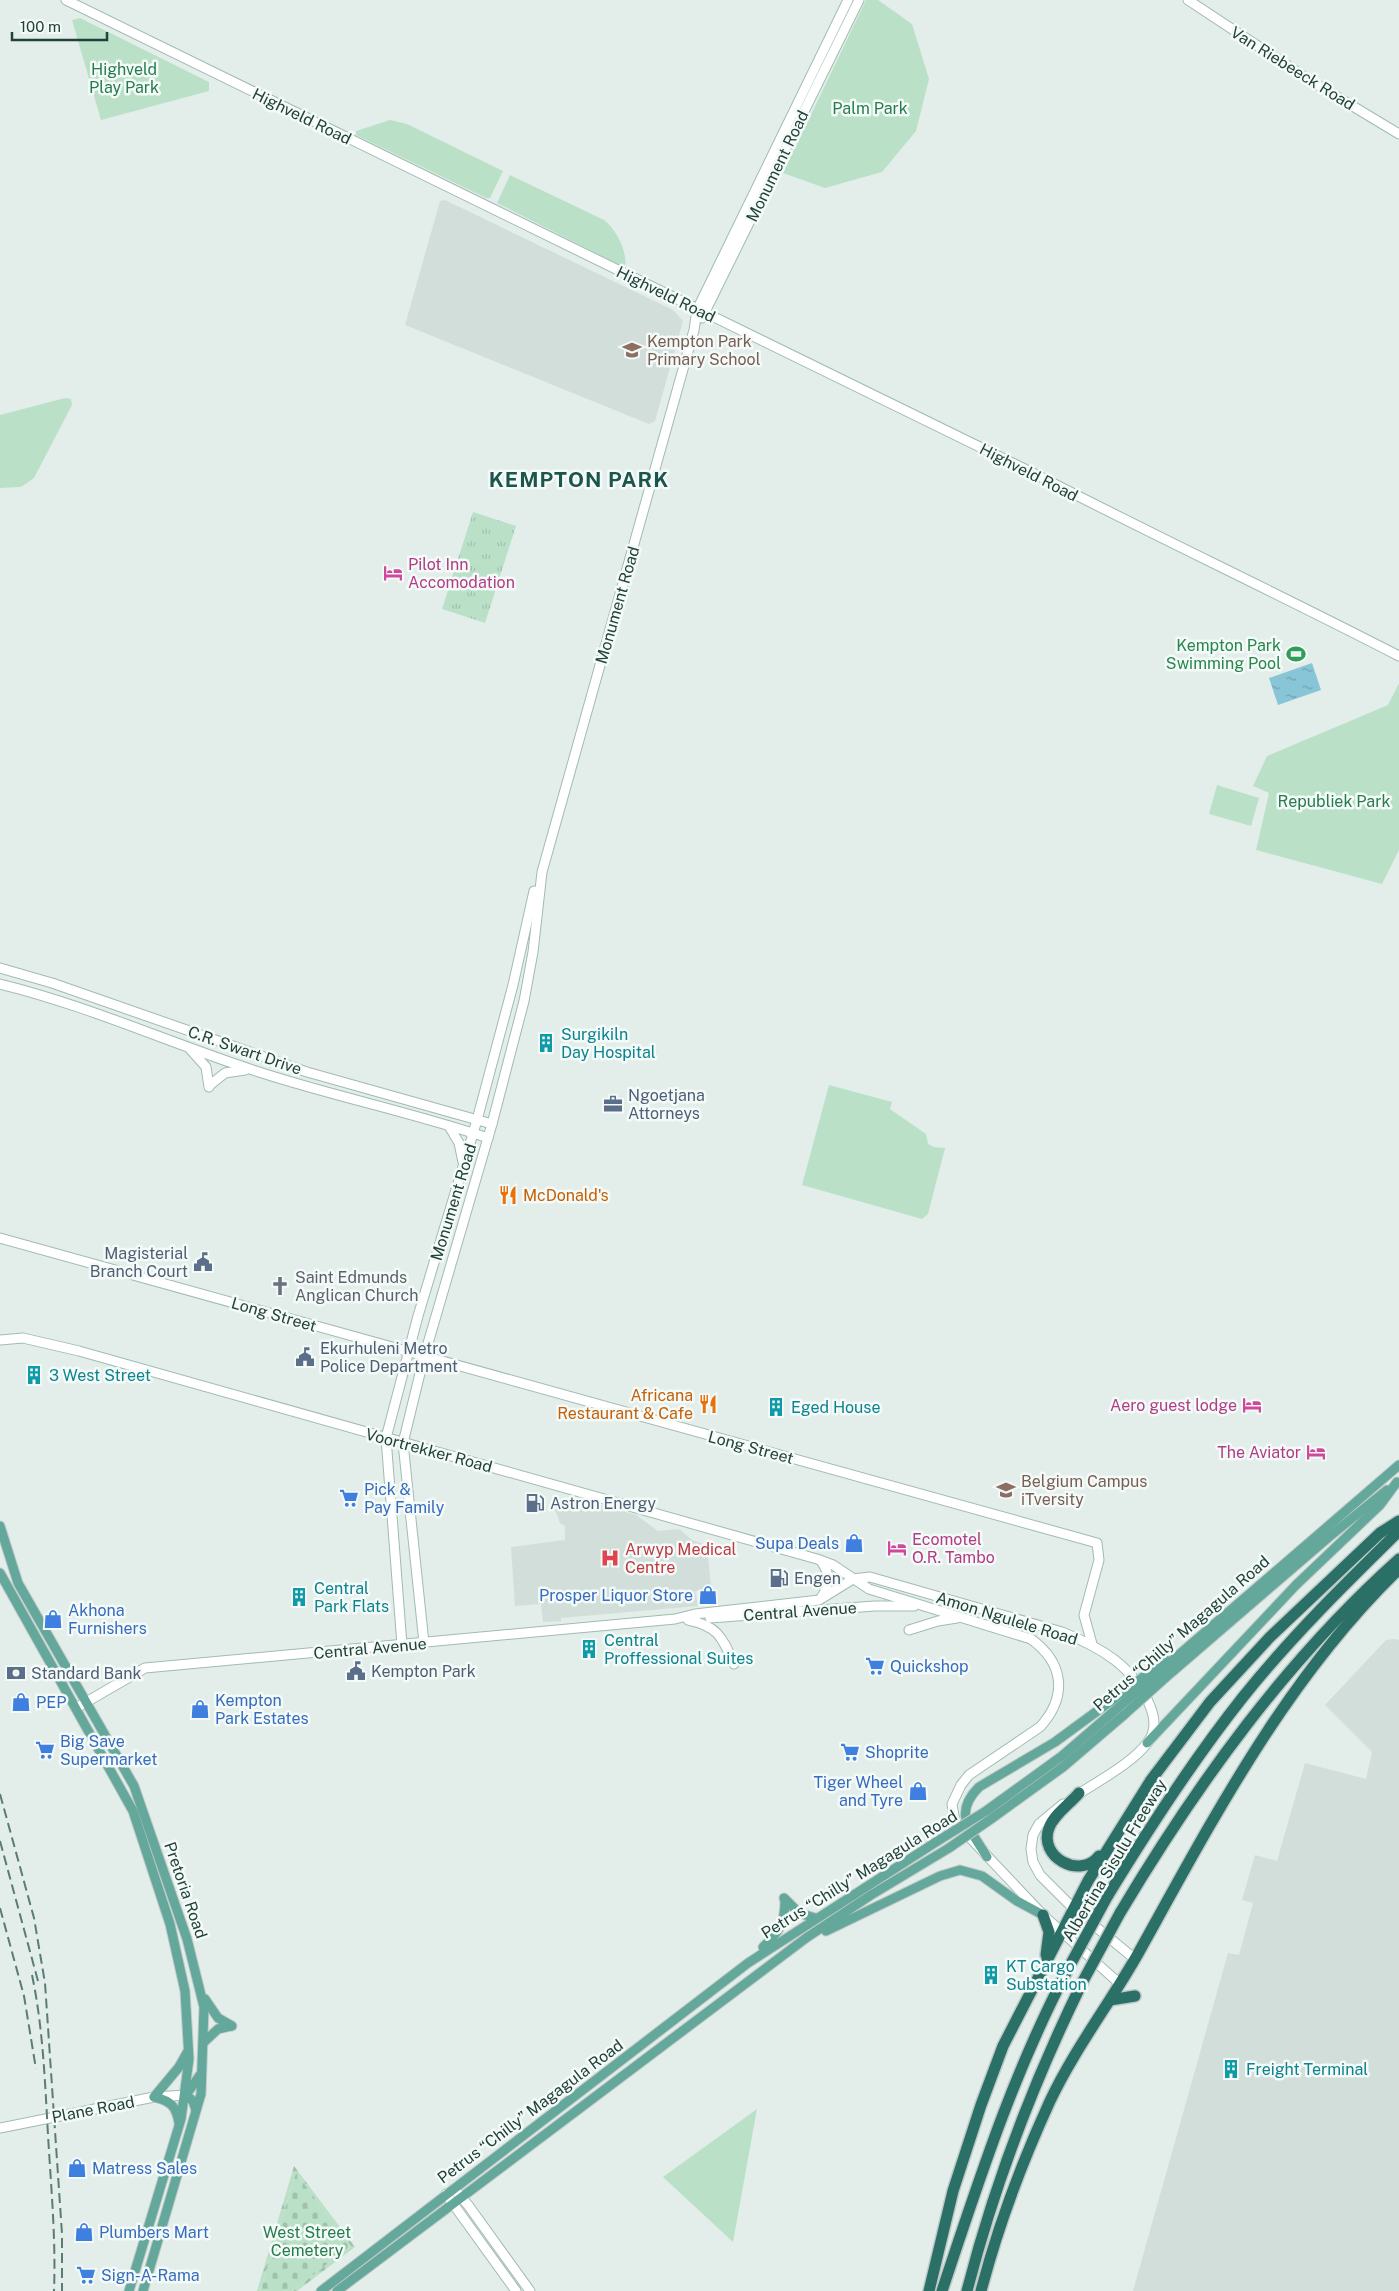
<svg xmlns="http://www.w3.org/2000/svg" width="1399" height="2291" font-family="'Public Sans',sans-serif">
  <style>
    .built { fill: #d1ded9 }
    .grass { fill: url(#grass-tufts) }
    .forest { fill: url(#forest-firs) }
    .cemetery { fill: url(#cemetery-stones) }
    .park { fill: #bae1c7 }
    .water { fill: url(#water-ripples) }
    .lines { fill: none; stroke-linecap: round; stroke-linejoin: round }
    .secondary-casing { stroke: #a0bbb3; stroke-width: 11 }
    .primary-casing { stroke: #c1cac8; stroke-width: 11 }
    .highway-casing { stroke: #c1cac8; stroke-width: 14 }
    .secondary { stroke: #fff; stroke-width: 9 }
    .primary { stroke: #64a79b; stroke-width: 9 }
    .highway { stroke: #2a7067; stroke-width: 11 }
    .rail { stroke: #5b7c76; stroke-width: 2; stroke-dasharray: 10 5; stroke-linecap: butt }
    .primary-bridge-casing { stroke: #c1cac8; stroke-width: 11; stroke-linecap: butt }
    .highway-bridge-casing { stroke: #c1cac8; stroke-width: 14; stroke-linecap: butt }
    .primary-bridge { stroke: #64a79b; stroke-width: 9 }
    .highway-bridge { stroke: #2a7067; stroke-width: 11 }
    .labels { text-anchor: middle; stroke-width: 5; stroke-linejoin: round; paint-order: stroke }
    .street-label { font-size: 16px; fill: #21413b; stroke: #f4faf7 }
    .park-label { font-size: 16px; fill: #277c4e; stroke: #f4faf7 }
    .education-label { font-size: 16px; fill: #785e54; stroke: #f4faf7; text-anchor: start }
    .hotel-label { font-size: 16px; fill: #b23c85; stroke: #f4faf7; text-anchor: start }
    .leisure-label { font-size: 16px; fill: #27864d; stroke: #f4faf7; text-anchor: end }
    .culture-label { font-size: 16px; fill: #0d838f; stroke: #f4faf7; text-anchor: start }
    .service-label { font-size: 16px; fill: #4e5e75; stroke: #f4faf7; text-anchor: start }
    .food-label { font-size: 16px; fill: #c56008; stroke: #f4faf7; text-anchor: start }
    .worship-label { font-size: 16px; fill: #5b616d; stroke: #f4faf7; text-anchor: start }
    .shop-label { font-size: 16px; fill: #366cbe; stroke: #f4faf7; text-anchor: start }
    .health-label { font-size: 16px; fill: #be3a42; stroke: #f4faf7; text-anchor: start }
    .district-label { font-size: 21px; font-weight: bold; letter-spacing: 1px; fill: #1b554b; stroke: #f4faf7 }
  </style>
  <defs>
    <pattern id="grass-tufts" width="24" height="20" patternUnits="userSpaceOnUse" patternTransform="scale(1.25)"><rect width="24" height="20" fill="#bae1c7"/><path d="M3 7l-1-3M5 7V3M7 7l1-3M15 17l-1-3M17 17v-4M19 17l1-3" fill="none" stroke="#a0c2ac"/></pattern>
    <pattern id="forest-firs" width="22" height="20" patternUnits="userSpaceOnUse" patternTransform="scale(1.25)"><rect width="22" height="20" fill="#bae1c7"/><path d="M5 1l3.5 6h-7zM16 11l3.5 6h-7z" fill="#a0c2ac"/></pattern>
    <pattern id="cemetery-stones" width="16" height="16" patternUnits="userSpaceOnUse" patternTransform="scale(1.25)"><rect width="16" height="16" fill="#bae1c7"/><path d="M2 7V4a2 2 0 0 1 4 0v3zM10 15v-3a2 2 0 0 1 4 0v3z" fill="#a0c2ac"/></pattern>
    <pattern id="water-ripples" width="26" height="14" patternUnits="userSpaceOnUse" patternTransform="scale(1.25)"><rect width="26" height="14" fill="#87c5d7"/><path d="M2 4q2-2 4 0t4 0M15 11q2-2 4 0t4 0" fill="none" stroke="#6ea2b0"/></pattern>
  </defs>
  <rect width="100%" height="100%" fill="#e3eeea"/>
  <g class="built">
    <path d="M445,200L673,310L683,321L655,421L649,424L405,325L440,201Z"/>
    <path d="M563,1498L580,1499L636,1515L658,1531L679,1529L692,1540L707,1545L711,1587L708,1589L695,1591L698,1606L561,1618V1621L543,1622L541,1604L515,1606L511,1547L565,1540V1526L560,1523L555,1510Z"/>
    <path d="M1395,1639L1399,1640V2291H1133L1228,1953L1239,1955L1253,1903L1242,1900L1255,1855L1277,1861L1305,1763L1366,1779L1372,1752L1325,1705L1386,1640Z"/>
  </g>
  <path class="grass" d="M473,512L516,526L485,623L442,609Z"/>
  <path class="forest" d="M294,2166L355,2247L297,2291H292L351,2246L296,2173L260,2291H257Z"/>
  <path class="cemetery" d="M296,2173L351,2246L292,2291H260Z"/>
  <g class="park">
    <path d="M866,0H878L912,24L929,79L916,131L882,172L825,188L783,173Z"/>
    <path d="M80,18L209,82V91L101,120L72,20Z"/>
    <path d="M390,120L407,124L503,171L490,198H486L356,135V131Z"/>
    <path d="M510,175L604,220C616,229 628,252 625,268L497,203Z"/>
    <path d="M65,398L71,399L72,405L34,478L21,487L0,488V415Z"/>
    <path d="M1399,683V850L1382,884L1256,850L1269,793L1253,786L1267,756L1388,705Z"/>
    <path d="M1217,785L1259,798L1251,826L1209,814Z"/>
    <path d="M829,1085L892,1102L890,1109L926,1134L928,1144L934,1147L945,1148L928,1214L922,1219L802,1185Z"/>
    <path d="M757,2109L733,2242L663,2177Z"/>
  </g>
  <path class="water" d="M1312,663L1321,690L1278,705L1269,678Z"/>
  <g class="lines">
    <g class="secondary-casing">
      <g id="secondary">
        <path d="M66,0L1037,475C1157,537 1279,594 1399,656"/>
        <path d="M1188,0L1311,81L1399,134"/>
        <path d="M702,318L859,0"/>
        <path d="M0,968L52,983L307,1072L492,1124"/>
        <path d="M0,984C90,1006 174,1045 262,1073C337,1097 414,1113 488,1138"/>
        <path d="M190,1049L206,1067L209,1087"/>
        <path d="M210,1085L225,1073L245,1070"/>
        <path d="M449,1126L459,1143L463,1162"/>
        <path d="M0,1238L1097,1543L1099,1560L1084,1615L1092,1644"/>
        <path d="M0,1340L23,1338L79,1351L817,1559L833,1565L869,1589L1031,1639C1064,1663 1068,1696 1040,1727L969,1775L961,1785L952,1804L955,1822L1043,1915L1120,1984"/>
        <path d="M821,1598C830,1584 831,1575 821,1561"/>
        <path d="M710,1618L875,1606H914"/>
        <path d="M688,1620C718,1626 722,1637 734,1664"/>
        <path d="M909,1630L938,1621L957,1618"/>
        <path d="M424,1643L403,1443L424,1357L492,1124L524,1001L533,952L542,872L694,330L697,310L848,0"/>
        <path d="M402,1645L386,1438L418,1316L477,1120L513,985L534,891"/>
        <path d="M76,1708L145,1668L675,1619L695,1614L819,1600L853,1579L870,1577L1062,1632C1100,1647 1134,1666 1150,1706C1155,1718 1156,1731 1148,1742C1132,1764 1096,1782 1074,1797"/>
        <path d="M1063,1804L1039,1824L1033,1835L1031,1849L1033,1862L1040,1875L1074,1909L1135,1959"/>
        <path d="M0,2128L154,2097L186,2095"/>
        <path d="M454,2189L468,2205L530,2291"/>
        <path d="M446,2194L516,2291"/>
      </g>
    </g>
    <g class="primary-casing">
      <g id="primary">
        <path d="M0,1526L18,1583L134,1786L187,1939L204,2007L201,2094L143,2291"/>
        <path d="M0,1573L133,1811L170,1924L185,1991L189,2059L181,2119L129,2291"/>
        <path d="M1167,1665L1399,1465"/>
        <path d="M1172,1672L1330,1536L1387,1490"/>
        <path d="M1147,1743L1296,1585L1380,1505L1397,1482"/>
        <path d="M986,1811L1062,1756L1120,1706"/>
        <path d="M991,1819L1063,1767L1125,1714"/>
        <path d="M987,1857C971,1830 952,1814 979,1787L1055,1742L1115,1698"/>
        <path d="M784,1898L799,1913L815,1918"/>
        <path d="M826,1931L940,1876L960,1870L982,1876L1017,1901L1043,1915"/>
        <path d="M763,1947C780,1932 785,1922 785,1900"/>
        <path d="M205,1999L218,2018L232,2026"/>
        <path d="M204,2042L218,2029L231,2026"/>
        <path d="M154,2097L179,2067L188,2051"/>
        <path d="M154,2097C171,2101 176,2106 179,2123"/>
        <path d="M196,2110L193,2101L186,2095L200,2075"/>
        <path d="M321,2291L748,1963L936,1842"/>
        <path d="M337,2291L806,1938L871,1895L949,1848"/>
      </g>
    </g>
    <g class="highway-casing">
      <g id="highway">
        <path d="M1079,1793C1070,1804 1054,1814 1049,1828C1038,1857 1080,1880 1099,1856"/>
        <path d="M1107,1897C1149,1828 1193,1760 1243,1697C1291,1637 1345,1584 1399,1531"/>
        <path d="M1120,1913C1197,1784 1287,1659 1399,1559"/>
        <path d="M1043,1915L1049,1932L1046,1955"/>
        <path d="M1110,2000L1135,1996"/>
        <path d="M929,2291L953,2191L981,2105L1003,2046L1088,1881L1151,1780L1210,1702L1270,1637L1380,1533L1399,1521"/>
        <path d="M942,2291C979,2180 1013,2073 1068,1969"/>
        <path d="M967,2291C994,2185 1034,2081 1082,1983"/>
        <path d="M981,2291C998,2226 1022,2162 1050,2101C1075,2048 1111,2002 1139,1952C1214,1817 1287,1677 1399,1569"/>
      </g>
    </g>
    <use href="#secondary" class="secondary"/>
    <use href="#primary" class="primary"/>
    <use href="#highway" class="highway"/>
    <g class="rail">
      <path d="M0,1794L34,1918L45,1983L62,2234V2291"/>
      <path d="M0,1841L38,1981"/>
      <path d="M0,1908L24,1996L36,2069"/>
      <path d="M32,1975C43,2027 45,2082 48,2135C51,2187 56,2239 54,2291"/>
    </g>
    <g class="primary-bridge-casing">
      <g id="primary-bridge">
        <path d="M1115,1698L1166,1660"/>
        <path d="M1120,1706L1167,1666"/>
        <path d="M1125,1714L1172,1672"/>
        <path d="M936,1842L986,1811"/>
        <path d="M949,1848L991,1819"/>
      </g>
    </g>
    <g class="highway-bridge-casing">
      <g id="highway-bridge">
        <path d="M1068,1969L1107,1897"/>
        <path d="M1082,1983L1120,1913"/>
      </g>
    </g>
    <use href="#primary-bridge" class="primary-bridge"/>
    <use href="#highway-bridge" class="highway-bridge"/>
  </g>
  <defs>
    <g id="school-bare" transform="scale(1.5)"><path d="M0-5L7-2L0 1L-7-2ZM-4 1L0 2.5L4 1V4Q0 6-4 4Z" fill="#8d6e63" stroke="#f4faf7" stroke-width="2.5" paint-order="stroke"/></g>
    <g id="hotel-bare" transform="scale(1.5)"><path d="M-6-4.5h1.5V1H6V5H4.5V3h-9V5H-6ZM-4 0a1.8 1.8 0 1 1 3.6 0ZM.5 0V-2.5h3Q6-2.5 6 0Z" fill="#d1479c" stroke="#f4faf7" stroke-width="2.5" paint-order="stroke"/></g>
    <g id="stadium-bare" transform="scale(1.5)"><path d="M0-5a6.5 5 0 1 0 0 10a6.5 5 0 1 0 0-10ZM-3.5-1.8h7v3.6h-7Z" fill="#2e9e5b" stroke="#f4faf7" stroke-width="2.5" paint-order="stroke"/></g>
    <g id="building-bare" transform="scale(1.5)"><path d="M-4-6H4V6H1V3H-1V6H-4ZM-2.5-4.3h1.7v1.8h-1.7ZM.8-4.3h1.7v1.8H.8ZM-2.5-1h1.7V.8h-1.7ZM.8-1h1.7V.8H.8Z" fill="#0f9aa8" stroke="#f4faf7" stroke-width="2.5" paint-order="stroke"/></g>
    <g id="office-bare" transform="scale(1.5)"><path d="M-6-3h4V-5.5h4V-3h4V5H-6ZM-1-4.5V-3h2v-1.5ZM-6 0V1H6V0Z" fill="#5c6f8a" stroke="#f4faf7" stroke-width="2.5" paint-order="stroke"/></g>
    <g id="restaurant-bare" transform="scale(1.5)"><path d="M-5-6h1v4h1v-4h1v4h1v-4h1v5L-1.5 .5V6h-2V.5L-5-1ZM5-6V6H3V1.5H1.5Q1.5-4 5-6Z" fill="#e8710a" stroke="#f4faf7" stroke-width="2.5" paint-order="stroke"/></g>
    <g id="civic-bare" transform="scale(1.5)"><path d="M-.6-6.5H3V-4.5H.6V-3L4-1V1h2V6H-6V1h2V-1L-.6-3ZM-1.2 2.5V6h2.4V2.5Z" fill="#5c6f8a" stroke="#f4faf7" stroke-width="2.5" paint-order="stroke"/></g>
    <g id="church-bare" transform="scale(1.5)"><path d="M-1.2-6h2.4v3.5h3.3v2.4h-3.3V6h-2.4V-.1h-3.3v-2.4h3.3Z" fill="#6b7280" stroke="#f4faf7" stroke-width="2.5" paint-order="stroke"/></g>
    <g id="university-bare" transform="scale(1.5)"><path d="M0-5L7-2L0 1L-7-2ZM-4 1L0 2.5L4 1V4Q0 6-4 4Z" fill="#8d6e63" stroke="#f4faf7" stroke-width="2.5" paint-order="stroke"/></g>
    <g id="supermarket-bare" transform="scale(1.5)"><path d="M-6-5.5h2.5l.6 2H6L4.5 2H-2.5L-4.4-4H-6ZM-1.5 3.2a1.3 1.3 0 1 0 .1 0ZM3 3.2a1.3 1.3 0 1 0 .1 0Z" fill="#3f7fe0" stroke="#f4faf7" stroke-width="2.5" paint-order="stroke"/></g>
    <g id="fuel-bare" transform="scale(1.5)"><path d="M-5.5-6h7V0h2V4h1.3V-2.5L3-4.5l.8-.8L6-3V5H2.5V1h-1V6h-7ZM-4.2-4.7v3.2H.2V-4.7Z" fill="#5c6f8a" stroke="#f4faf7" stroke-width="2.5" paint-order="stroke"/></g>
    <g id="shop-bare" transform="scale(1.5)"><path d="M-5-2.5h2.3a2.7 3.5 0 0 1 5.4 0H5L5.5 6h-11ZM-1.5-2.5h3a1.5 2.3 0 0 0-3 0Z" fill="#3f7fe0" stroke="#f4faf7" stroke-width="2.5" paint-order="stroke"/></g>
    <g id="hospital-bare" transform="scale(1.5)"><path d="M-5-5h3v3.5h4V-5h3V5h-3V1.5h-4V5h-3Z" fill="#e0444e" stroke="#f4faf7" stroke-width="2.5" paint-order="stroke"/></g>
    <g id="bank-bare" transform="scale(1.5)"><path d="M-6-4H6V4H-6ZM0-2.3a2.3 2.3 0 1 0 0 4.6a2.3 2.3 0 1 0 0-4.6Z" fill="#5c6f8a" stroke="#f4faf7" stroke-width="2.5" paint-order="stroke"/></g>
  </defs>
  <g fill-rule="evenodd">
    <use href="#school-bare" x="632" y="350"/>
    <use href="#hotel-bare" x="393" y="573"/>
    <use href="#stadium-bare" x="1296" y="654"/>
    <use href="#building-bare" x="546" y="1043"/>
    <use href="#office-bare" x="613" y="1104"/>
    <use href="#restaurant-bare" x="508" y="1195"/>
    <use href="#civic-bare" x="203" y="1262"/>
    <use href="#church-bare" x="280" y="1286"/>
    <use href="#civic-bare" x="305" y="1357"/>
    <use href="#building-bare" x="34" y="1375"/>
    <use href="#restaurant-bare" x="708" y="1404"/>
    <use href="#hotel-bare" x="1252" y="1405"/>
    <use href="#building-bare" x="776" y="1407"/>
    <use href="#hotel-bare" x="1316" y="1452"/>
    <use href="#university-bare" x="1006" y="1490"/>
    <use href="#supermarket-bare" x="349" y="1498"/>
    <use href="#fuel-bare" x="535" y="1503"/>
    <use href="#shop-bare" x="854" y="1543"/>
    <use href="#hotel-bare" x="897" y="1548"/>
    <use href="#hospital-bare" x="610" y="1558"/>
    <use href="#fuel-bare" x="779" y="1578"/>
    <use href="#shop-bare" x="708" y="1595"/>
    <use href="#building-bare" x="299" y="1597"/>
    <use href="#shop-bare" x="53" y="1619"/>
    <use href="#building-bare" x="589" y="1649"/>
    <use href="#supermarket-bare" x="875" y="1666"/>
    <use href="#civic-bare" x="356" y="1671"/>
    <use href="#bank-bare" x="16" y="1673"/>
    <use href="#shop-bare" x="21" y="1702"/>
    <use href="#shop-bare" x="200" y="1709"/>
    <use href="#supermarket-bare" x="45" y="1750"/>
    <use href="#supermarket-bare" x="850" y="1752"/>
    <use href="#shop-bare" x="918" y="1791"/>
    <use href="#building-bare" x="991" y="1975"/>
    <use href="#building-bare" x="1231" y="2069"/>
    <use href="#shop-bare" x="77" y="2168"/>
    <use href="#shop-bare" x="84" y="2232"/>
    <use href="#supermarket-bare" x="86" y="2275"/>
  </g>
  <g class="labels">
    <g class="street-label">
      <text transform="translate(1293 68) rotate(32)" y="6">Van Riebeeck Road</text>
      <text transform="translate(302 116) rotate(26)" y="6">Highveld Road</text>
      <text transform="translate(777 166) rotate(-64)" y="6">Monument Road</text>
      <text transform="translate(666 294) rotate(26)" y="6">Highveld Road</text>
      <text transform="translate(1029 472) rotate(27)" y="6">Highveld Road</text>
      <text transform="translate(617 605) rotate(-74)" y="6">Monument Road</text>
      <text transform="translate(245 1050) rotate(19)" y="6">C.R. Swart Drive</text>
      <text transform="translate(453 1202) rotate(-73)" y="6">Monument Road</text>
      <text transform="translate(274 1314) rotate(16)" y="6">Long Street</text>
      <text transform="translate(751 1447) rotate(15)" y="6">Long Street</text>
      <text transform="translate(429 1450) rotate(15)" y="6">Voortrekker Road</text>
      <text transform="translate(800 1611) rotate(-4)" y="6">Central Avenue</text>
      <text transform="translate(1007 1618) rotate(17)" y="6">Amon Ngulele Road</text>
      <text transform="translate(1181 1633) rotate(-41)" y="6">Petrus “Chilly” Magagula Road</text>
      <text transform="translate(370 1648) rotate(-5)" y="6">Central Avenue</text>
      <text transform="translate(1114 1860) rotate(-59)" y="6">Albertina Sisulu Freeway</text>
      <text transform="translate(859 1874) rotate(-32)" y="6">Petrus “Chilly” Magagula Road</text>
      <text transform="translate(186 1890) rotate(71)" y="6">Pretoria Road</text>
      <text transform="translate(93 2109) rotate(-11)" y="6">Plane Road</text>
      <text transform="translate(530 2111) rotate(-37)" y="6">Petrus “Chilly” Magagula Road</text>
    </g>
    <g class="park-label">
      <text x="124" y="75">Highveld<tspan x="124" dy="18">Play Park</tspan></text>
      <text x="870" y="114">Palm Park</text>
      <text x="1334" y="807">Republiek Park</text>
      <text x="307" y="2238">West Street<tspan x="307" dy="18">Cemetery</tspan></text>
    </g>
    <g class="education-label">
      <text x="647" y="347">Kempton Park<tspan x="647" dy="18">Primary School</tspan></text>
      <text x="1021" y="1487">Belgium Campus<tspan x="1021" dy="18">iTversity</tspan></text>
    </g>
    <g class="hotel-label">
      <text x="408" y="570">Pilot Inn<tspan x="408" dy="18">Accomodation</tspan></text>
      <text x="1237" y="1411" text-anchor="end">Aero guest lodge</text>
      <text x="1301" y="1458" text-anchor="end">The Aviator</text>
      <text x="912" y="1545">Ecomotel<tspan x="912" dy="18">O.R. Tambo</tspan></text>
    </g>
    <g class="leisure-label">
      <text x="1281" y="651">Kempton Park<tspan x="1281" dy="18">Swimming Pool</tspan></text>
    </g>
    <g class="culture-label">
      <text x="561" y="1040">Surgikiln<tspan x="561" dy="18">Day Hospital</tspan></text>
      <text x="49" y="1381">3 West Street</text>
      <text x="791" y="1413">Eged House</text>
      <text x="314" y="1594">Central<tspan x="314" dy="18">Park Flats</tspan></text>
      <text x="604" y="1646">Central<tspan x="604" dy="18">Proffessional Suites</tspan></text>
      <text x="1006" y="1972">KT Cargo<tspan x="1006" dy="18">Substation</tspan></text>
      <text x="1246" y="2075">Freight Terminal</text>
    </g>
    <g class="service-label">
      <text x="628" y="1101">Ngoetjana<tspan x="628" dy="18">Attorneys</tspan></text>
      <text x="188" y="1259" text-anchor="end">Magisterial<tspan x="188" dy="18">Branch Court</tspan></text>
      <text x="320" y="1354">Ekurhuleni Metro<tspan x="320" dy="18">Police Department</tspan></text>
      <text x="550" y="1509">Astron Energy</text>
      <text x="794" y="1584">Engen</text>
      <text x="371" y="1677">Kempton Park</text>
      <text x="31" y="1679">Standard Bank</text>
    </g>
    <g class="food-label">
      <text x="523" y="1201">McDonald's</text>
      <text x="693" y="1401" text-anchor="end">Africana<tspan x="693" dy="18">Restaurant &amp; Cafe</tspan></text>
    </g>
    <g class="worship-label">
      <text x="295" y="1283">Saint Edmunds<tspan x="295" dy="18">Anglican Church</tspan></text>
    </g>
    <g class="shop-label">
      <text x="364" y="1495">Pick &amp;<tspan x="364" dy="18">Pay Family</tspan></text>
      <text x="839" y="1549" text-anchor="end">Supa Deals</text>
      <text x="693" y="1601" text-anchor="end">Prosper Liquor Store</text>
      <text x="68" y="1616">Akhona<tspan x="68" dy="18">Furnishers</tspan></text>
      <text x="890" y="1672">Quickshop</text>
      <text x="215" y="1706">Kempton<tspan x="215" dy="18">Park Estates</tspan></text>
      <text x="36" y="1708">PEP</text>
      <text x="60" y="1747">Big Save<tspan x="60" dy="18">Supermarket</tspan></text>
      <text x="865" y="1758">Shoprite</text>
      <text x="903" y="1788" text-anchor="end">Tiger Wheel<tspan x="903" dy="18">and Tyre</tspan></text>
      <text x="92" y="2174">Matress Sales</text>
      <text x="99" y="2238">Plumbers Mart</text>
      <text x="101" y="2281">Sign-A-Rama</text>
    </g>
    <g class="health-label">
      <text x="625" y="1555">Arwyp Medical<tspan x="625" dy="18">Centre</tspan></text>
    </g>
    <g class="district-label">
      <text x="579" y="487">KEMPTON PARK</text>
    </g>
  </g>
  <path d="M12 32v8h95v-8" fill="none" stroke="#21413b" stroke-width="2.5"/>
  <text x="20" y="32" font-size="15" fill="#21413b" stroke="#f4faf7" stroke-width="4" paint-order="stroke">100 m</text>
</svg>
